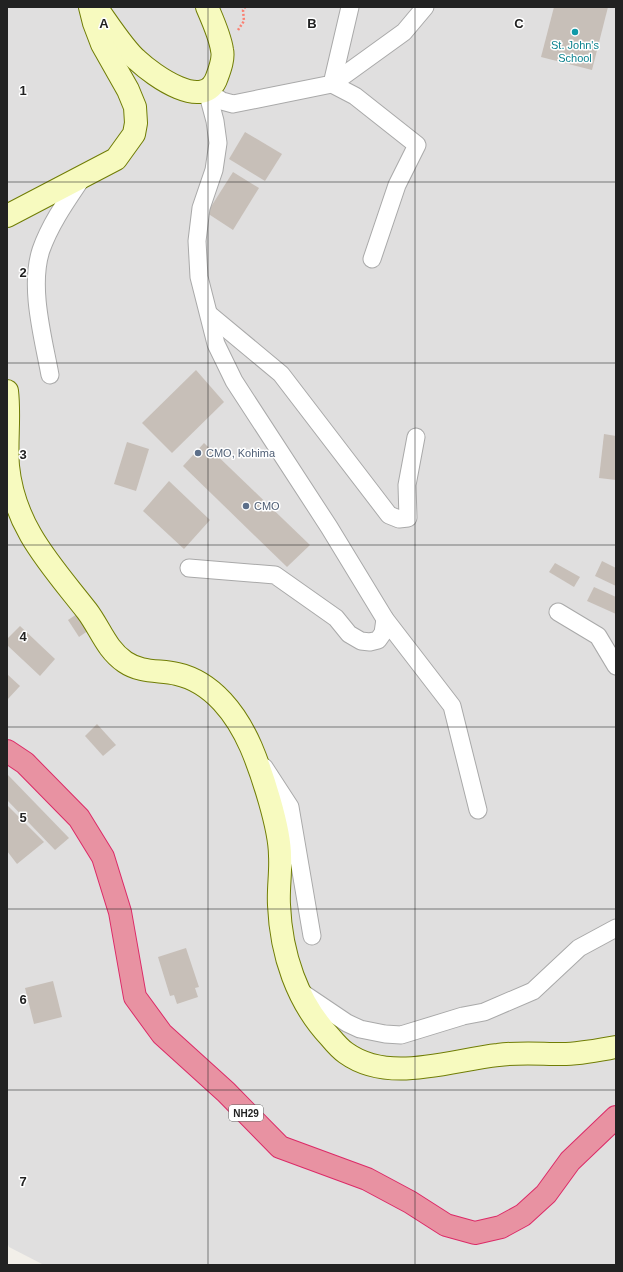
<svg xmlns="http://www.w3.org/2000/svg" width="623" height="1272" font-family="Helvetica,sans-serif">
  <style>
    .residential { fill: #e0dfdf }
    .building { fill: #c7bfb8 }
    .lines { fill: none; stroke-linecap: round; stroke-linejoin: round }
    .street-casing { stroke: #a9a9a9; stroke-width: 19 }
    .secondary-casing { stroke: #707d05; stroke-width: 24 }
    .highway-casing { stroke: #dc2a67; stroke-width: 24 }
    .path { stroke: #fa8072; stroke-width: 2.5; stroke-dasharray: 2 2; stroke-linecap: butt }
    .street { stroke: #fff; stroke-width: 17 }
    .secondary { stroke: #f7fabf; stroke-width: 22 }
    .highway { stroke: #e892a2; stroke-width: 22 }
    .grid { fill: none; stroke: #222; stroke-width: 1; stroke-opacity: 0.55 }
    .culture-dot { fill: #0f9aa8; stroke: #fff; stroke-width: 1.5 }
    .service-dot { fill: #5c6f8a; stroke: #fff; stroke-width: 1.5 }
    .labels { text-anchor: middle; stroke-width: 3; stroke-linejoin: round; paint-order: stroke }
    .shield { fill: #fff; stroke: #646464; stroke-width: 1 }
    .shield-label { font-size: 10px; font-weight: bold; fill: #222 }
    .culture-label { font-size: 11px; fill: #0d838f; stroke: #fff }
    .service-label { font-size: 11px; fill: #4e5e75; stroke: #fff; text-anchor: start }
    .grid-label { font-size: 13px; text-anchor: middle; font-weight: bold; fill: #222; stroke: #fff; stroke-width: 3; stroke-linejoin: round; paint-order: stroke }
  </style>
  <rect width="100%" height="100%" fill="#f2efe9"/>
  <path class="residential" d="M7,7H616V1265H44L9,1247L7,1242Z"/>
  <g class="building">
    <path d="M554,7H608L592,70L541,57Z"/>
    <path d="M245,132L282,154L265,181L229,159Z"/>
    <path d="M233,172L259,188L233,230L207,213Z"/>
    <path d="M196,370L224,402L172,453L142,423Z"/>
    <path d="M604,434L616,436V480L599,478Z"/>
    <path d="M127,442L149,449L136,491L114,484Z"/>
    <path d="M204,443L310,545L287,567L183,466Z"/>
    <path d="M169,481L210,520L184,549L143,511Z"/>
    <path d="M602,561L616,568V586L595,576Z"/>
    <path d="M555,563L580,577L574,587L549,572Z"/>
    <path d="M594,587L616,597V614L587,601Z"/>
    <path d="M80,612L92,628L79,637L68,620Z"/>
    <path d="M20,626L55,659L40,676L7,645V639Z"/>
    <path d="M7,674L20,686L7,700Z"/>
    <path d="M97,724L116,745L103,756L85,736Z"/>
    <path d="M7,774L69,838L55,850L7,800Z"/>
    <path d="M7,805L44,842L17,864L7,851Z"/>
    <path d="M186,948L199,987L195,988L198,997L177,1004L174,995L170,996L158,957Z"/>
    <path d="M53,981L62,1017L34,1024L25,988Z"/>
  </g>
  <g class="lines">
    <g class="street-casing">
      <g id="street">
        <path d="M207,91L215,121L218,143L214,170L201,208L197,241L199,277L216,344L234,381L329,527L385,619L452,706L478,810"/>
        <path d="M207,91L222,101L233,104L332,84L350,7"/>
        <path d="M372,259L397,185L417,145L355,96L332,84L404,32L425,7"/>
        <path d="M210,315L281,374L389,515L399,519L408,518L407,485L416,437"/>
        <path d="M50,375C43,337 29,287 41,250C51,222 68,199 84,175"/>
        <path d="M189,568L275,575L336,618L349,634L361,641L370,642L378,640L383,633L385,619"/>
        <path d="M558,612L598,636L616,666"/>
        <path d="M264,767L290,807L312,936"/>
        <path d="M301,992L347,1023L360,1029L385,1034L401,1035L463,1016L484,1012L533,991L579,948L616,928"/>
      </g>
    </g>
    <g class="secondary-casing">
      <g id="secondary">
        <path d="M96,7C107,22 124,49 137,60C153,75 205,113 217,77C220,69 224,58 222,50C220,36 213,21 207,7"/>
        <path d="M7,216L116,159L134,134L136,123L135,107L128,90L102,44L94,23L90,7"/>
        <path d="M7,391C10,417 6,442 8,466C14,527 51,565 87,611C100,628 106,649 125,662C141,673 160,670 177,674C213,682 237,715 251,747C262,773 280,828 280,856C281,872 278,889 279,905C281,954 297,1002 330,1037C335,1043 340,1049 346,1053C389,1084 450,1060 498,1055C519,1052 541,1054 562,1054C580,1054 599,1050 616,1047"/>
      </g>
    </g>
    <g class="highway-casing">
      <path id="highway" d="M7,751L25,763L79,818L103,857L120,912L135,997L162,1034L226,1092L280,1147L367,1179L410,1202L446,1225L475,1233L501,1227L523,1215L546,1194L570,1161L616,1117"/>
    </g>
    <path class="path" d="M238,30L244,21L243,10L245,7"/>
    <use href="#street" class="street"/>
    <use href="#secondary" class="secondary"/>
    <use href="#highway" class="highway"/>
  </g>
  <path class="grid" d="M208,7V1265M415,7V1265M7,182H616M7,363H616M7,545H616M7,727H616M7,909H616M7,1090H616"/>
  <circle class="culture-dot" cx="575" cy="32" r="4"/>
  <g class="service-dot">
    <circle cx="198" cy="453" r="4"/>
    <circle cx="246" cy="506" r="4"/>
  </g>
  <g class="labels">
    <rect class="shield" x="229" y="1105" width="34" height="16" rx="3"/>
    <g class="shield-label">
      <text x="246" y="1117">NH29</text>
    </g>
    <g class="culture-label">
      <text x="575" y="49">St. John's<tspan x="575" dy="13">School</tspan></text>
    </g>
    <g class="service-label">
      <text x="206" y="457">CMO, Kohima</text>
      <text x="254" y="510">CMO</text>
    </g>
  </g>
  <g class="grid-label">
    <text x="104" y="28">A</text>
    <text x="312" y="28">B</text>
    <text x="519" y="28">C</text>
    <text x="23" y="95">1</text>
    <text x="23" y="277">2</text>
    <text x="23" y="459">3</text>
    <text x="23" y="641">4</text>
    <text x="23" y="822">5</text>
    <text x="23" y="1004">6</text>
    <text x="23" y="1186">7</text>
  </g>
  <rect width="623" height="1272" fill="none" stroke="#222222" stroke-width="16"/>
</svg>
